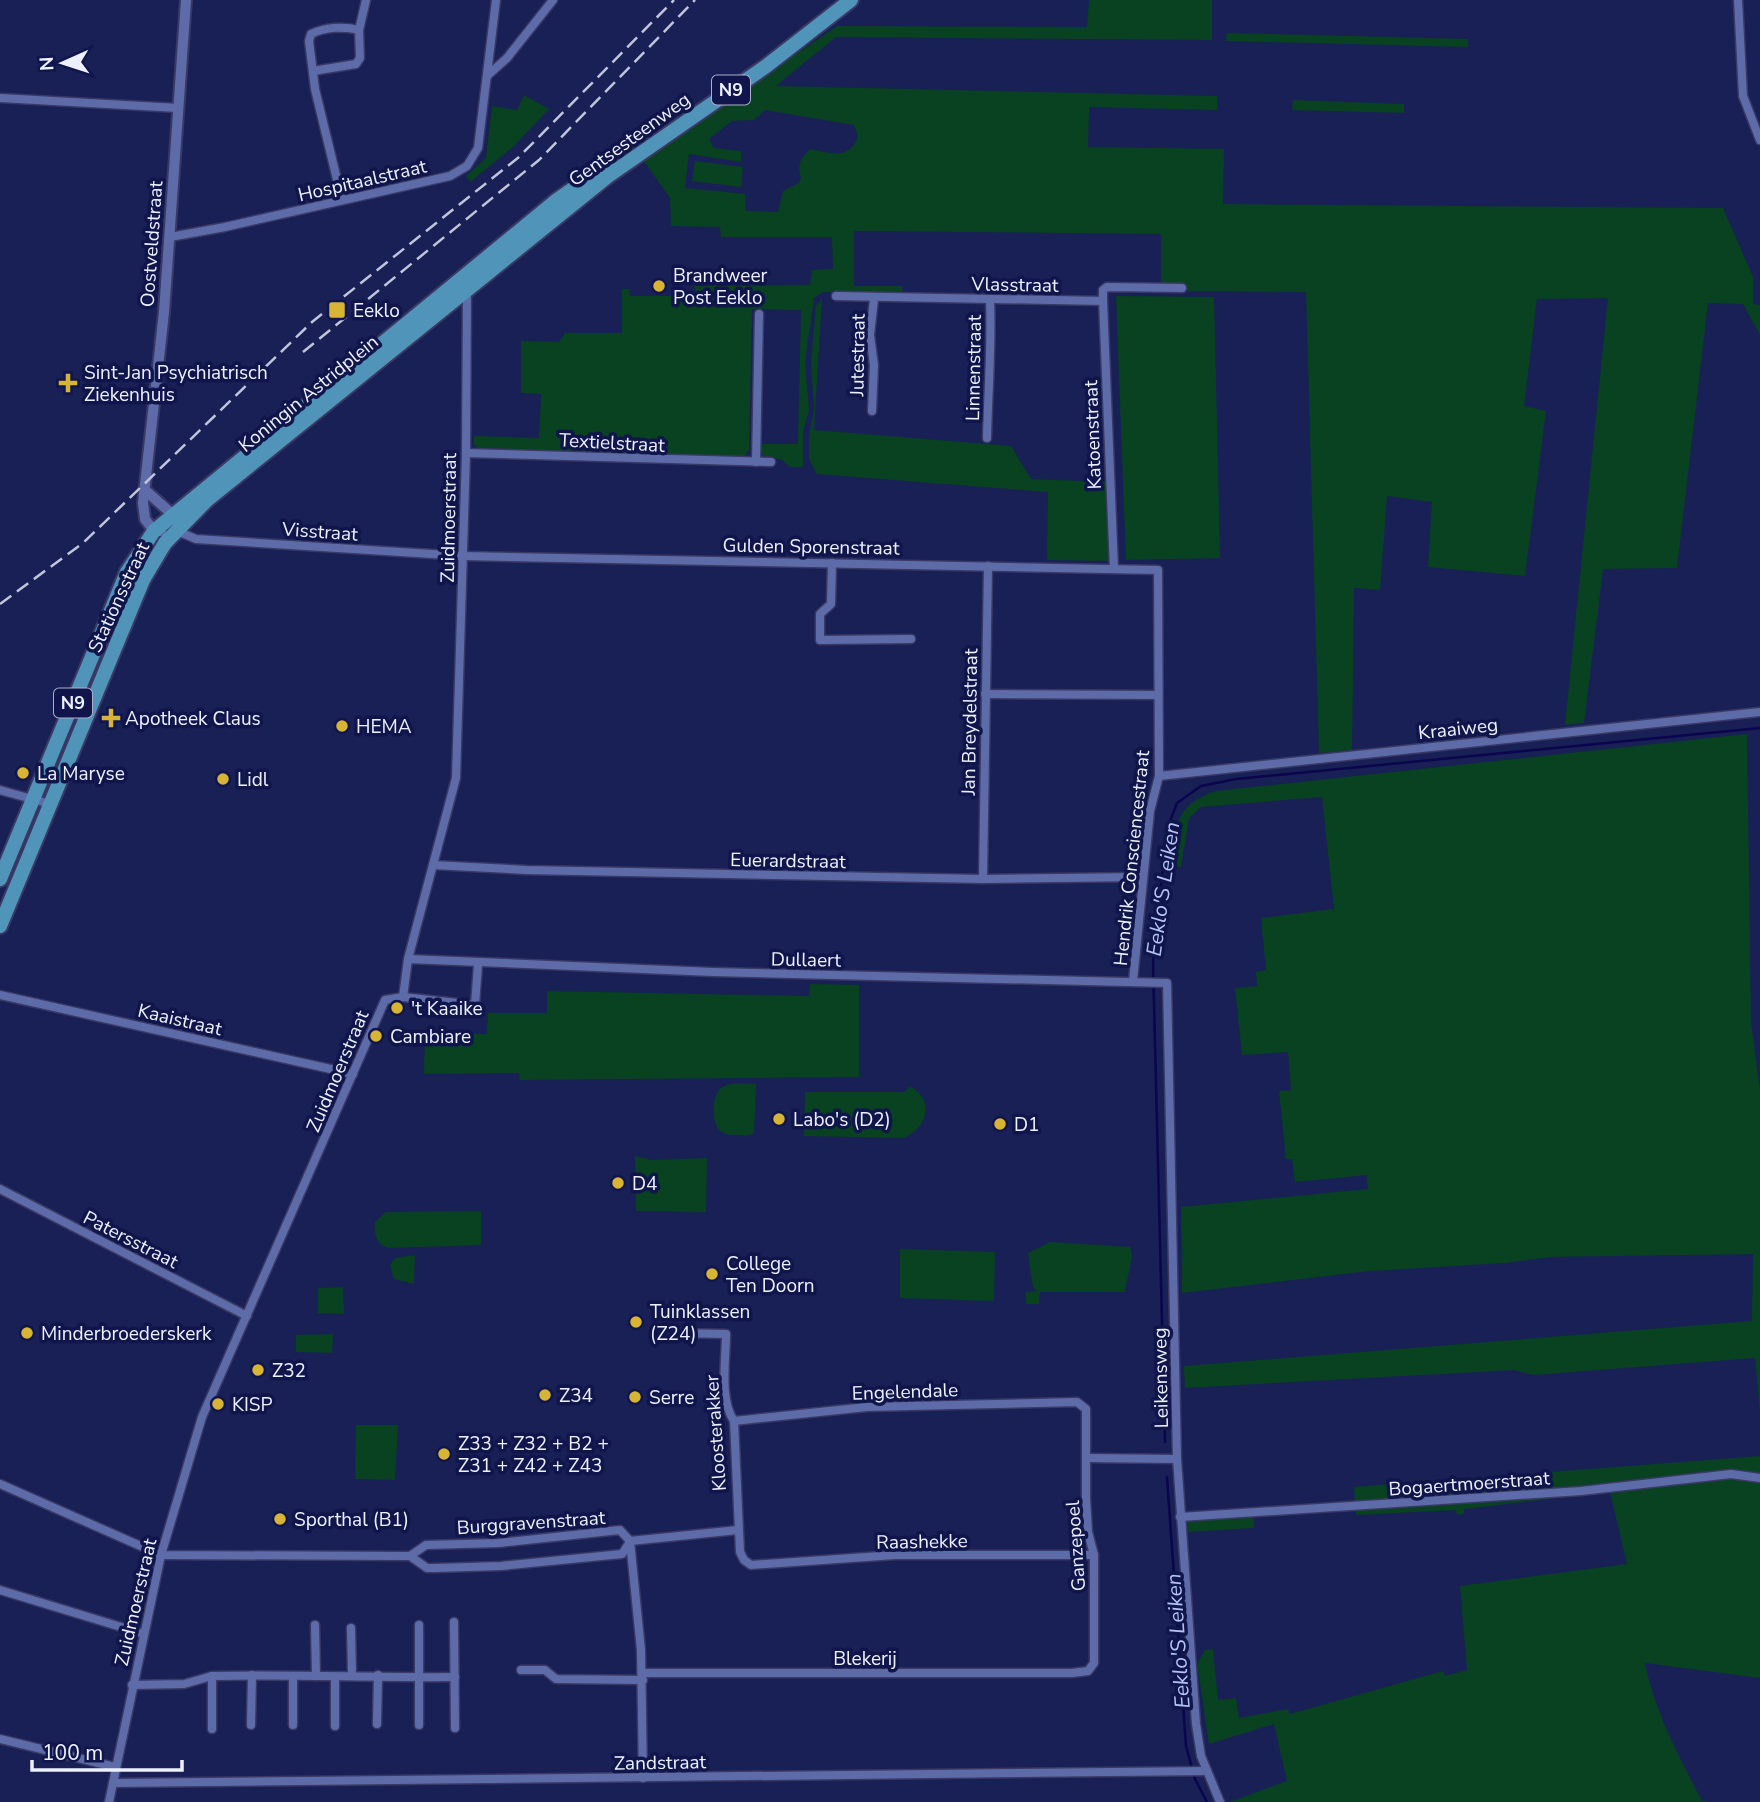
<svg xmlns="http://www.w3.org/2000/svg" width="1760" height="1802" font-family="'Nunito Sans',sans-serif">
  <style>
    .green { fill: #084220; fill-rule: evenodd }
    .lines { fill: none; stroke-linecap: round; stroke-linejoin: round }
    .stream { stroke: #0b054d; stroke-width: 2.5 }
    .minor-casing { stroke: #3a3965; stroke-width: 11 }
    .tertiary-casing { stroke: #3a3965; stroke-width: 14 }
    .primary-casing { stroke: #3a3965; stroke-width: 18 }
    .minor { stroke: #5d6ca9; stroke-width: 8 }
    .tertiary { stroke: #5d6ca9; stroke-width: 10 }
    .primary { stroke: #5095b9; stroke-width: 14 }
    .rail { stroke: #c0c5db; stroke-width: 2.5; stroke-dasharray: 14 7; stroke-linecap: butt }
    .poi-dot { fill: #d8b434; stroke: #10164b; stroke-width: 2.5 }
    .labels { text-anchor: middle; stroke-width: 7; stroke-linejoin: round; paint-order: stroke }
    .shield { fill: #10164b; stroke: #abafc9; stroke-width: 2 }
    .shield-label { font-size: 18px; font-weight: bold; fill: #edf1ff }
    .street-label { font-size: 19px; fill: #edf1ff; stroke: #10164b }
    .poi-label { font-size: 19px; fill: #edf1ff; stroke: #10164b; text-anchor: start }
    .water-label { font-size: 21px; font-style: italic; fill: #b4c3f4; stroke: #10164b }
  </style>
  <rect width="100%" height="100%" fill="#192056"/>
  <g class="green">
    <path d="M1089,0H1212V40L836,37L776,86L1217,96V110L1089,107L1088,147L1224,149L1223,204L1723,208L1753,277V304L1760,305V335L1743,304L1708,303L1677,568L1603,569L1584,723L1565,725L1608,298L1537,299L1524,406L1546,411L1525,576L1428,567L1432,502L1387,496L1380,590L1354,588L1352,750L1319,753L1306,292L1161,291V234L854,231V286H902L903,294L823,292L814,298L805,362L809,410L803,432V467H790L782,460L763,456L760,444H798L801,310L752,309L749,450L744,457L478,448L474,445V436L539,438L541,394L521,393V341L559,342L565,333H622V289H630V296H698L694,286L810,285L812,270L833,269L832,237H721L720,227L671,226L670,198L643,160L837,26L1087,27ZM765,110L854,125L858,136C850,161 830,153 811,149C800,158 797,164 801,178L799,183L783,191L778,212L746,211L745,194L685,188L689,154L741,162V151L714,148L709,139L732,121L754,120Z"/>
    <path d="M1227,33L1468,39V47L1226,41Z"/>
    <path d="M524,95L549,109L512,148L470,182L466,176L486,158L492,106L517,110Z"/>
    <path d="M1293,100L1404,104V113L1292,110Z"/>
    <path d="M695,161L743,167L741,187L692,181Z"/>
    <path d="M1116,296L1214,297L1220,558L1126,560Z"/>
    <path d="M822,298L814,430L1011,446L1031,479L1106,482L1109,561L1047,560L1048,492L817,474L809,459V436L814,411L811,364L816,306Z"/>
    <path d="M1747,734L1751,1022L1760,1091V1412L1755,1358L1533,1375L1514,1370L1185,1388L1184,1366L1752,1321L1753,1254L1551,1257L1506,1263L1369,1271L1182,1293L1181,1207L1368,1189L1367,1175L1295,1182L1292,1159H1286L1279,1091L1291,1090L1288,1052L1242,1055L1235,988L1257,986L1256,972L1266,970L1261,918L1334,909L1322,797L1201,807L1189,818L1181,867H1172C1174,828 1175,804 1216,791Z"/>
    <path d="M810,984L859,985V1077L520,1080L519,1073L424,1074L425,1033L487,1034L488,1013H547V991L809,996Z"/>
    <path d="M756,1084L754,1133C749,1136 745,1136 738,1135C731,1135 722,1135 718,1128C711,1119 712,1093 723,1087C731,1082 747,1084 756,1084Z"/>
    <path d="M910,1086C936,1101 927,1128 904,1138L804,1136L805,1092H905Z"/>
    <path d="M635,1156L651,1160L707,1158L706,1212L636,1211Z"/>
    <path d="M481,1211V1245L389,1248C376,1245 374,1234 375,1222L386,1212Z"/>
    <path d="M1050,1242L1130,1247L1132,1256L1125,1292H1040L1039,1304H1026V1292L1038,1291L1033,1288L1028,1253Z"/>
    <path d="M900,1249L995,1252L994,1301L900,1298Z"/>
    <path d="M415,1255L414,1284L394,1279L390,1265L395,1258Z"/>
    <path d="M343,1287L344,1314L318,1313V1288Z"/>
    <path d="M333,1334L332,1353L296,1352V1335Z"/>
    <path d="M356,1425H398L395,1480L355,1479Z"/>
    <path d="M1760,1456V1678L1645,1663C1655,1713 1679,1756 1702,1801L1709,1802H1230L1287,1781L1274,1724L1209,1744L1198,1670V1662L1205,1650L1213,1649L1218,1700L1236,1698L1239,1718L1288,1709L1290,1714L1443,1671L1445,1676L1467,1670L1460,1586L1627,1564L1610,1492L1464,1509V1514L1457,1515L1456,1510L1356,1515L1354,1487Z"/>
    <path d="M1253,1516L1254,1528L1188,1532L1187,1520Z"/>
  </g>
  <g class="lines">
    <g class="stream">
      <path d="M1165,1442L1153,963L1167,829L1177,803L1201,786L1236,779L1760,728"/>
      <path d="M1167,1477L1186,1746L1195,1779L1207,1802"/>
    </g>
    <g class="minor-casing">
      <g id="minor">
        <path d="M1738,0L1743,96L1760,140"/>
        <path d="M359,30L366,0"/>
        <path d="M313,71L356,64L360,58L359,30C344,26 325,27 311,34L309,41L315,89L342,200"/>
        <path d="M488,75L507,58L553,0"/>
        <path d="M0,98L178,108"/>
        <path d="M170,237L225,227L450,176L467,166L478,148L496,0"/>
        <path d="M836,296L1103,301V290L1107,287L1182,288"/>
        <path d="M1103,301L1114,569"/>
        <path d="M872,411L874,365L870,335L874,299"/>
        <path d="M987,438C988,391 992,346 990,300"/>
        <path d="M466,453L771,462"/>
        <path d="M756,462L759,314"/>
        <path d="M177,531L196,539L464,556L1158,570L1159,776L1150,811L1133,981"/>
        <path d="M832,563L831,604L820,614V640L911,639"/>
        <path d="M985,694L1158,695"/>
        <path d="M1159,776L1760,712"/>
        <path d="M0,790L50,804"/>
        <path d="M433,865L527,870L983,879L1142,877"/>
        <path d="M983,879L988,566"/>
        <path d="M408,959L713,972L1167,983L1177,1459L1196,1724L1201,1756L1220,1802"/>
        <path d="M0,995L353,1074"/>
        <path d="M403,997L408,959L456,778L466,453L467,290"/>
        <path d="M0,1189L247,1316"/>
        <path d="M674,1333L726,1334C726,1360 719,1399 734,1421L740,1552L744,1560L751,1565L895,1555H1094"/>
        <path d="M1087,1458L1177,1459"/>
        <path d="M0,1484L161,1555L410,1556L426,1545L499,1543L620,1530L630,1541"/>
        <path d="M1180,1517L1581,1491L1731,1474L1760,1478"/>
        <path d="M630,1541L641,1650L643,1778"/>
        <path d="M630,1541L738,1530"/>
        <path d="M410,1556L427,1568H435L501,1566L622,1554L630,1542"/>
        <path d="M0,1590L144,1634"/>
        <path d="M454,1622L455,1728"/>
        <path d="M315,1625L316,1676"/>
        <path d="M351,1628L352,1674"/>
        <path d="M521,1670H545L556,1679L643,1680"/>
        <path d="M642,1673H1072L1088,1671L1094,1663V1555L1088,1532L1086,1498V1409L1077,1402L867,1407L734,1421"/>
        <path d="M212,1676C294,1674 373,1678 455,1677"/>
        <path d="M293,1676V1725"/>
        <path d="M335,1678V1726"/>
        <path d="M132,1685L184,1684L212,1676V1729"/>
        <path d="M377,1724L378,1675"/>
        <path d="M251,1725L252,1675"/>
        <path d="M419,1725V1625"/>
        <path d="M0,1739L115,1767"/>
        <path d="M113,1783L1207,1771"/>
        <path d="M109,1802L161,1555L202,1417L385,1000L403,997L475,1005L478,965"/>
      </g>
    </g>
    <g class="tertiary-casing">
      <g id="tertiary">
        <path d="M145,490L172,514L174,520"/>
        <path d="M161,531H154L145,519L143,503L164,312L186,0"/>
      </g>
    </g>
    <g class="primary-casing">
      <g id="primary">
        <path d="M0,879L127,572L154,531L557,200L607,165"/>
        <path d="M0,926L143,580L165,543L207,500L608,176L765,67L851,0"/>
      </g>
    </g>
    <use href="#minor" class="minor"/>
    <use href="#tertiary" class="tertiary"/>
    <use href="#primary" class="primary"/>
    <g class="rail">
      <path d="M303,352L539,160L695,0"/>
      <path d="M0,604L83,543L312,322L519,157L674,0"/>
    </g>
  </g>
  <g class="poi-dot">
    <circle cx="659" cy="286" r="7"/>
    <rect x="328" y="301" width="18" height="18" rx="3.5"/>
    <path d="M64.5 372.5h7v7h7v7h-7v7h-7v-7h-7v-7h7z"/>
    <path d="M107.5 707.5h7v7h7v7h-7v7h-7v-7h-7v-7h7z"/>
    <circle cx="342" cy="726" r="7"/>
    <circle cx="23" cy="773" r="7"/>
    <circle cx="223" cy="779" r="7"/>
    <circle cx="397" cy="1008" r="7"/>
    <circle cx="376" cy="1036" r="7"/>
    <circle cx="779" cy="1119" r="7"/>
    <circle cx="1000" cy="1124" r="7"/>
    <circle cx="618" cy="1183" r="7"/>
    <circle cx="712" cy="1274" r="7"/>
    <circle cx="636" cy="1322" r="7"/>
    <circle cx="27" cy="1333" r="7"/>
    <circle cx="258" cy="1370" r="7"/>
    <circle cx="545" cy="1395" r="7"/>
    <circle cx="635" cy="1397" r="7"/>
    <circle cx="218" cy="1404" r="7"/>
    <circle cx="444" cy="1454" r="7"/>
    <circle cx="280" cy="1519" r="7"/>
  </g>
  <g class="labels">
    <g class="shield">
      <rect x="712" y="75.5" width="38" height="29" rx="5"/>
      <rect x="54" y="688.5" width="38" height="29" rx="5"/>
    </g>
    <g class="shield-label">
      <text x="731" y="96">N9</text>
      <text x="73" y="709">N9</text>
    </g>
    <g class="street-label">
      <text transform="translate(629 139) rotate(-36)" y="7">Gentsesteenweg</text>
      <text transform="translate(362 180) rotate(-13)" y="7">Hospitaalstraat</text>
      <text transform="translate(151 244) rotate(-86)" y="7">Oostveldstraat</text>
      <text transform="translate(1015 284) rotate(1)" y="7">Vlasstraat</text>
      <text transform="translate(857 355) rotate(-89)" y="7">Jutestraat</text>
      <text transform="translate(973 368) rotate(-89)" y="7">Linnenstraat</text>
      <text transform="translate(308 393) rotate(-39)" y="7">Koningin Astridplein</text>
      <text transform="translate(1092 435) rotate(-92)" y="7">Katoenstraat</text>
      <text transform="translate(612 442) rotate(3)" y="7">Textielstraat</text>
      <text transform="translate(448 518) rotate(-89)" y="7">Zuidmoerstraat</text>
      <text transform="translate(320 531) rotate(4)" y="7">Visstraat</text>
      <text transform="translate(811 546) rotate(1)" y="7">Gulden Sporenstraat</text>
      <text transform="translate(118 597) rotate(-65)" y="7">Stationsstraat</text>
      <text transform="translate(969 722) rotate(-89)" y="7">Jan Breydelstraat</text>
      <text transform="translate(1458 728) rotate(-6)" y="7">Kraaiweg</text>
      <text transform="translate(1131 858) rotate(-84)" y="7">Hendrik Consciencestraat</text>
      <text transform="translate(788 860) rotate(1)" y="7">Euerardstraat</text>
      <text transform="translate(806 959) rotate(1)" y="7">Dullaert</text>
      <text transform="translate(180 1019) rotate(13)" y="7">Kaaistraat</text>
      <text transform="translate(337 1071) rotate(-67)" y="7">Zuidmoerstraat</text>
      <text transform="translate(131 1239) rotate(27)" y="7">Patersstraat</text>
      <text transform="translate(1160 1378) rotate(-91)" y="7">Leikensweg</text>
      <text transform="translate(905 1391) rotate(-2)" y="7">Engelendale</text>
      <text transform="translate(715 1433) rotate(-94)" y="7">Kloosterakker</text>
      <text transform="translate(1469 1483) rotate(-4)" y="7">Bogaertmoerstraat</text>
      <text transform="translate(531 1522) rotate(-4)" y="7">Burggravenstraat</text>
      <text transform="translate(922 1541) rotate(-1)" y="7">Raashekke</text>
      <text transform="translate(1075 1546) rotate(-94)" y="7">Ganzepoel</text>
      <text transform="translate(135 1602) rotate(-77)" y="7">Zuidmoerstraat</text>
      <text x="865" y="1665">Blekerij</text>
      <text transform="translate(660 1762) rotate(-1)" y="7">Zandstraat</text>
    </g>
    <g class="poi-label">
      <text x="673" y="282">Brandweer<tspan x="673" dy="22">Post Eeklo</tspan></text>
      <text x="353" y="317">Eeklo</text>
      <text x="84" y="379">Sint-Jan Psychiatrisch<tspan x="84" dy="22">Ziekenhuis</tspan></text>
      <text x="125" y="725">Apotheek Claus</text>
      <text x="356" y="733">HEMA</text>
      <text x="37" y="780">La Maryse</text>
      <text x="237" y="786">Lidl</text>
      <text x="411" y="1015">'t Kaaike</text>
      <text x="390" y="1043">Cambiare</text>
      <text x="793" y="1126">Labo's (D2)</text>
      <text x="1014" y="1131">D1</text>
      <text x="632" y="1190">D4</text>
      <text x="726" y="1270">College<tspan x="726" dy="22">Ten Doorn</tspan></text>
      <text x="650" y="1318">Tuinklassen<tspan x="650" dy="22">(Z24)</tspan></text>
      <text x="41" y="1340">Minderbroederskerk</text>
      <text x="272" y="1377">Z32</text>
      <text x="559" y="1402">Z34</text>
      <text x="649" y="1404">Serre</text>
      <text x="232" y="1411">KISP</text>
      <text x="458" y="1450">Z33 + Z32 + B2 +<tspan x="458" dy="22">Z31 + Z42 + Z43</tspan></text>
      <text x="294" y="1526">Sporthal (B1)</text>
    </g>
    <g class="water-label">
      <text transform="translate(1163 889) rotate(-82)" y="7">Eeklo'S Leiken</text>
      <text transform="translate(1178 1641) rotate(-94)" y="7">Eeklo'S Leiken</text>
    </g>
  </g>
  <g transform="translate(63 63) rotate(267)" stroke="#10164b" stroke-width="5" paint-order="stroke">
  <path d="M0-5L12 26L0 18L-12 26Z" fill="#edf1ff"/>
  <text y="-10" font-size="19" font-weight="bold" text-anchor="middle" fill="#edf1ff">N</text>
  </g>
  <path d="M32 1760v10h150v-10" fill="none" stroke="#edf1ff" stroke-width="3.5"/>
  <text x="42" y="1760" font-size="21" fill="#edf1ff" stroke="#10164b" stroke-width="5" paint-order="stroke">100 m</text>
</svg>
